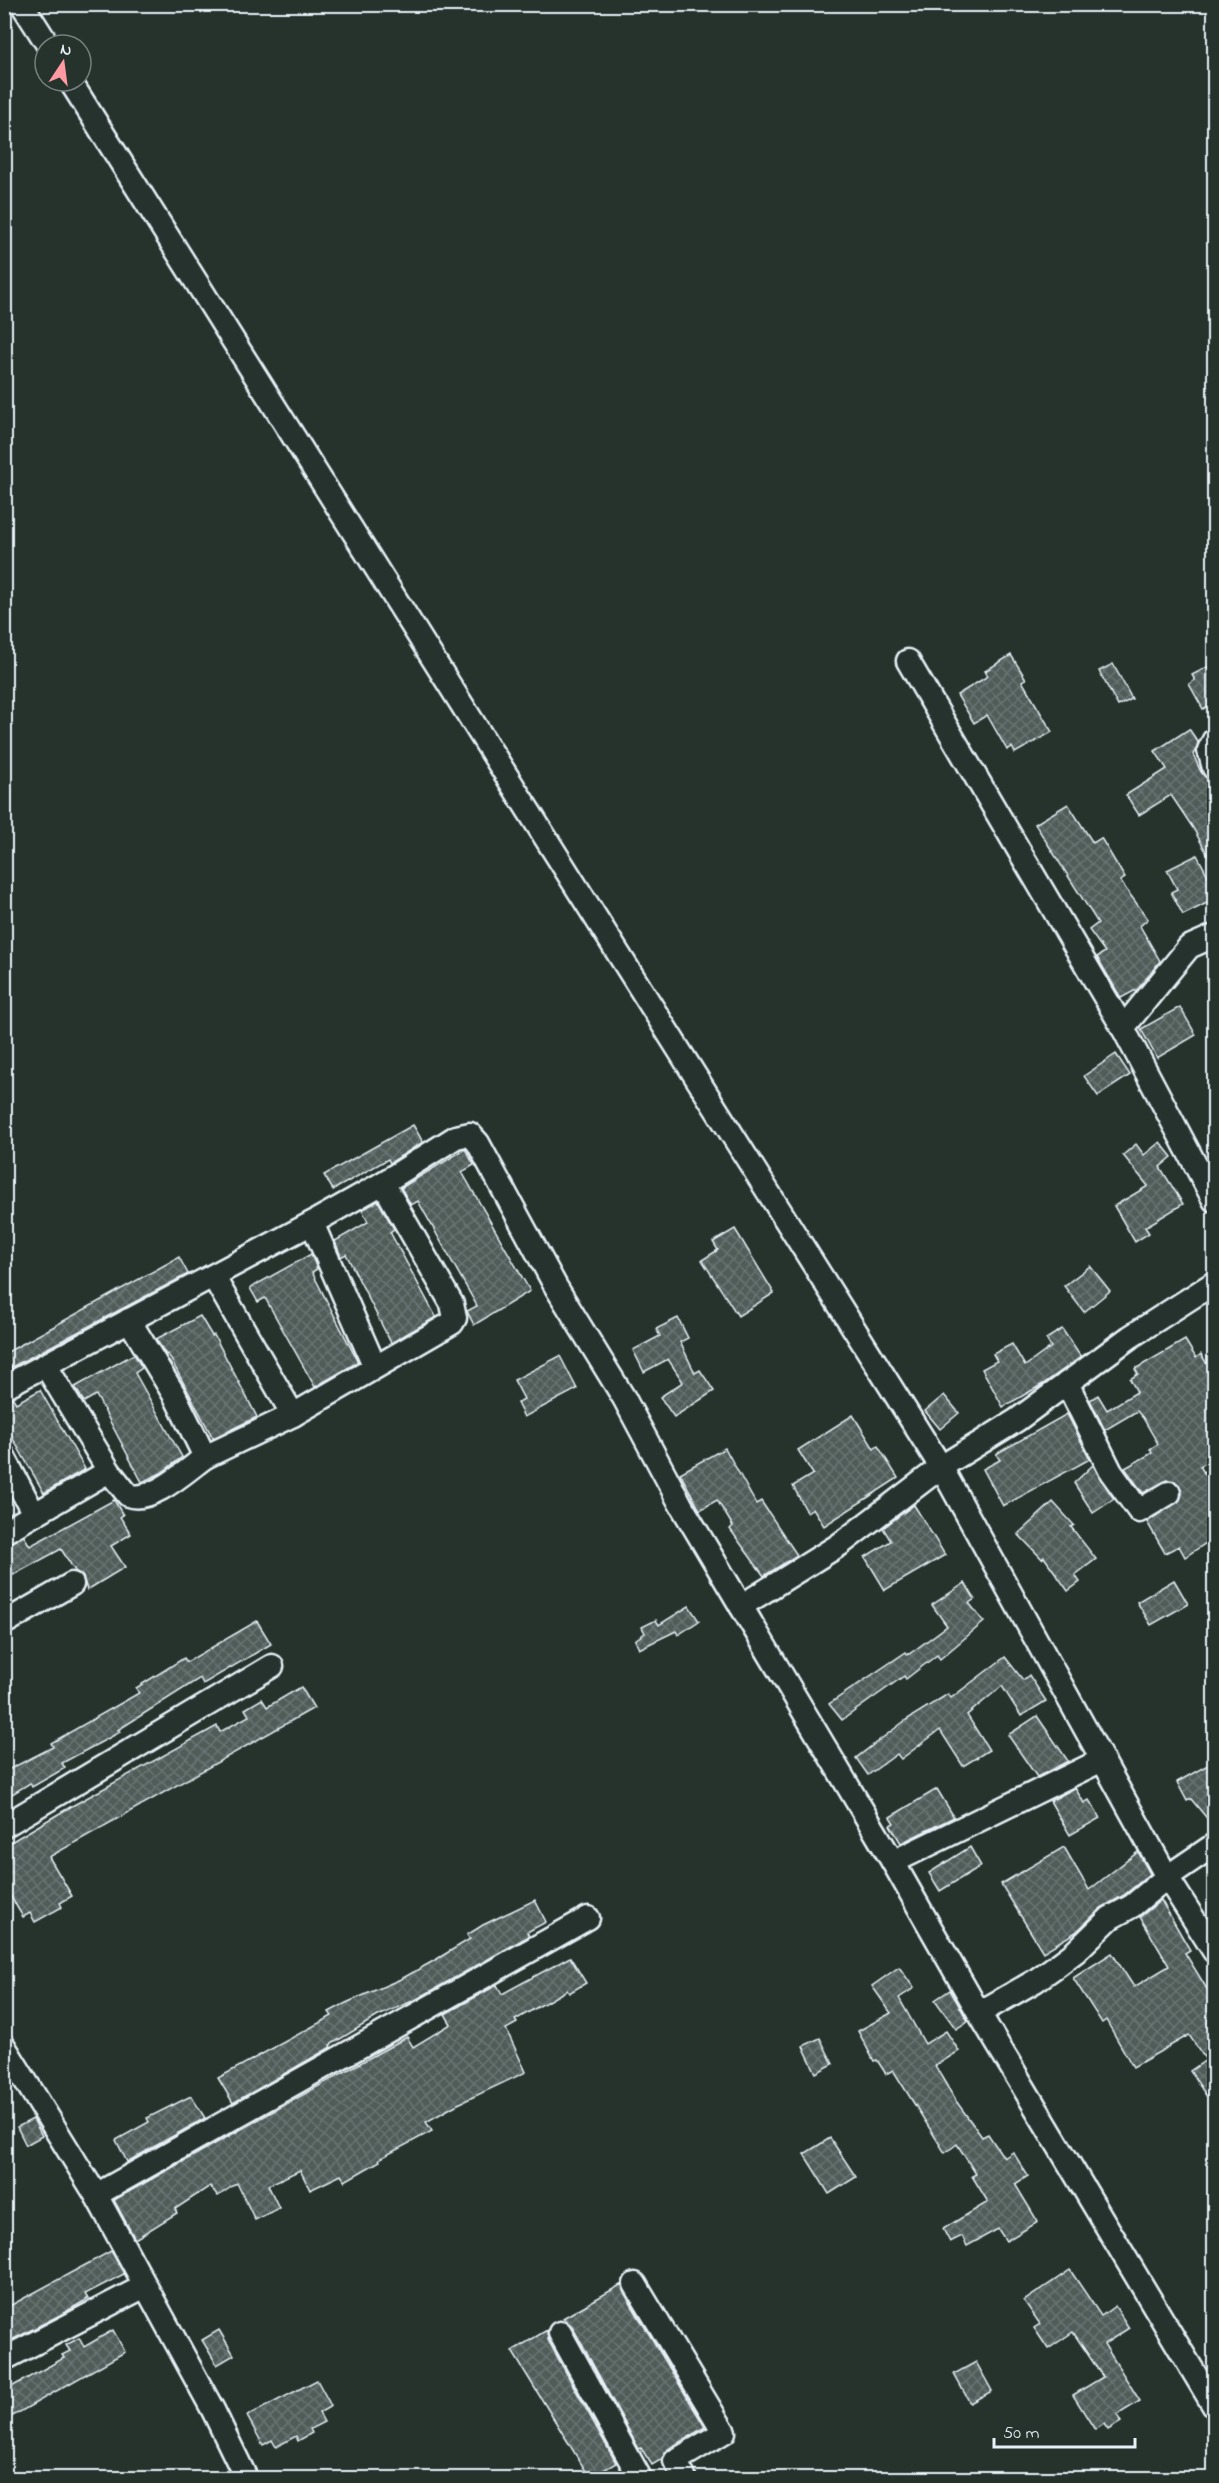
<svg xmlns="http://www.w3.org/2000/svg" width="1219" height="2483" font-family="'Indie Flower',sans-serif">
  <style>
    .building { fill: url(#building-cross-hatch); stroke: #e8f1f8; stroke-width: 1.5 }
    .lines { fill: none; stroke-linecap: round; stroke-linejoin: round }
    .minor-casing { stroke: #e8f1f8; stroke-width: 27 }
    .minor { stroke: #26332d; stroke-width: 22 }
  </style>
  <defs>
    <pattern id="building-cross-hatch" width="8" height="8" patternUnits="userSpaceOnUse" patternTransform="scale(1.5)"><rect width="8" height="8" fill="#505c59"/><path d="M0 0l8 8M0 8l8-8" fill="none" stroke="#697472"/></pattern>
  </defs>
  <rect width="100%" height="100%" fill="#26332d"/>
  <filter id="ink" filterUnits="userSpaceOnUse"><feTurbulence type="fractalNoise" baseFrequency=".0167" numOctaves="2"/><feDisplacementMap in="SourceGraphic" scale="12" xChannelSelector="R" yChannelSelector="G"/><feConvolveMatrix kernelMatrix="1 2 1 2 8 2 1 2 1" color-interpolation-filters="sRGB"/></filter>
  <g filter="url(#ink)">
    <g class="building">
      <path d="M1011,655L1026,679L1022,681L1052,732L1015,753L1012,747L1007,750L987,715L974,723L957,695L988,676L985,671Z"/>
      <path d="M1215,663V702L1203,709L1189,684L1195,680L1192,675Z"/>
      <path d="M1113,664L1132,699L1118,706L1099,671Z"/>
      <path d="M1189,729L1198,742L1196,752L1193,754L1201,772L1215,786V868L1193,828L1171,795L1139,815L1126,795L1167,769L1155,751Z"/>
      <path d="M1068,804L1093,843L1101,838L1125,878L1120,881L1148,919L1140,926L1160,961L1138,989L1121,998L1097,957L1105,952L1089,930L1098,923L1035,824Z"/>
      <path d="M1197,855L1215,889V899L1183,915L1171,892L1177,889L1167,870Z"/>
      <path d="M1180,1007L1196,1035L1157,1058L1141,1029Z"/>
      <path d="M1116,1054L1130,1075L1098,1096L1084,1076Z"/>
      <path d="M413,1125L423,1142L390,1163L388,1159L333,1190L324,1175Z"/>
      <path d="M1160,1142L1172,1157L1160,1167L1183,1204L1145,1227L1149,1233L1135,1242L1114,1206L1148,1186L1123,1155L1136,1144L1144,1155Z"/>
      <path d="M465,1149L474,1165L462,1172L530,1291L474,1325L467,1311L477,1306L418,1201L411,1205L401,1188Z"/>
      <path d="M378,1201L394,1229L390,1232L436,1317L391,1343L346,1254L341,1257L335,1241L368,1222L362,1210Z"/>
      <path d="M735,1229L774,1293L738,1316L702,1260L718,1250L713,1242Z"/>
      <path d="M311,1254L317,1269L312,1272L358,1362L315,1387L265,1298L258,1302L250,1288Z"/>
      <path d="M179,1257L188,1274L4,1371V1354Z"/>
      <path d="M1090,1266L1110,1291L1084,1312L1064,1286Z"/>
      <path d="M200,1316L212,1336L214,1335L257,1417L213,1438L168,1354L166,1355L156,1339Z"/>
      <path d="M678,1318L688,1338L680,1342L695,1373L700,1370L714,1391L674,1417L660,1397L683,1382L668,1359L644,1372L633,1350L660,1336L656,1329Z"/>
      <path d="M1062,1329L1081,1357L1043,1384L1003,1407L982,1369L997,1361L993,1354L1012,1344L1025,1366L1051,1347L1046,1339Z"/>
      <path d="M1185,1340L1196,1358L1201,1354L1215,1377V1458L1200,1466L1215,1491V1537L1185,1557L1179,1546L1165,1553L1147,1522L1180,1500L1182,1493L1180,1486L1175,1481L1168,1480L1143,1493L1125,1468L1152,1453L1150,1449L1158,1444L1143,1418L1137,1411L1105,1430L1090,1400L1098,1395L1107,1410L1137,1392L1130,1379L1138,1374L1135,1369Z"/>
      <path d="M134,1354L142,1368L135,1373L182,1457L161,1473L142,1482L96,1395L84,1402L75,1387Z"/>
      <path d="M560,1356L577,1389L524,1417L517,1403L524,1399L514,1380Z"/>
      <path d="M40,1390L85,1469L44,1493L4,1423V1400L13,1398L16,1403Z"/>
      <path d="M944,1395L959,1413L940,1429L925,1411Z"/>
      <path d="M1067,1414L1090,1459L1003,1506L983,1469L1000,1460L996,1454Z"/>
      <path d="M853,1415L874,1449L878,1446L898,1478L824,1526L813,1508L807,1512L793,1486L813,1474L798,1450Z"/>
      <path d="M725,1448L756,1504L761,1501L797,1555L764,1576L730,1529L733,1526L717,1500L700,1510L680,1473Z"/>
      <path d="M1093,1465L1114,1499L1093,1513L1074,1483Z"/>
      <path d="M114,1500L123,1515L120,1517L131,1534L111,1546L125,1567L87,1590L83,1577L75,1571L61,1549L4,1580V1545L24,1536L30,1546Z"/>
      <path d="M1053,1502L1074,1525L1071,1527L1096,1559L1075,1575L1080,1582L1068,1591L1044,1557L1042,1559L1018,1534Z"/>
      <path d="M914,1505L945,1555L885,1590L865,1557L891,1541L883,1528Z"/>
      <path d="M1174,1580L1188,1604L1151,1625L1137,1602Z"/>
      <path d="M965,1583L975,1599L969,1603L984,1622L940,1659L937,1655L906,1679L904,1676L842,1720L829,1704L906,1652L908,1655L947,1626L932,1605Z"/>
      <path d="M689,1606L699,1621L678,1635L676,1631L639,1649L635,1640L645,1633L642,1627L656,1620L659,1625Z"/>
      <path d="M257,1621L271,1644L203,1684L200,1678L118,1730L120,1732L62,1763L65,1768L32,1787L30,1783L4,1799V1772L53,1747L51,1743L139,1693L136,1688L184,1658L187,1662Z"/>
      <path d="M1005,1657L1023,1680L1029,1675L1046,1701L1021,1716L1002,1686L967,1715L989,1750L963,1766L940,1730L901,1759L897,1754L868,1775L856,1758L906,1720L948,1694L951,1698Z"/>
      <path d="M301,1687L314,1708L49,1857L72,1896L60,1903L62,1907L35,1922L30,1913L23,1917L4,1885V1846L72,1806L217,1726L220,1732L249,1716L245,1709L262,1699L267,1707Z"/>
      <path d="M1037,1716L1068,1761L1037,1777L1008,1735Z"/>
      <path d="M1215,1761V1828L1191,1799L1187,1801L1177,1782Z"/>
      <path d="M1075,1788L1084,1803L1089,1800L1100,1818L1070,1835L1050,1801Z"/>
      <path d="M937,1789L954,1817L901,1843L890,1825L894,1823L890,1817Z"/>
      <path d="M970,1847L981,1866L940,1891L929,1873Z"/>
      <path d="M1064,1847L1089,1890L1138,1852L1150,1874L1124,1895L1101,1908L1076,1932L1043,1952L1001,1884Z"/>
      <path d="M535,1900L546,1922L527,1932L529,1936L415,2000L378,2016L330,2045L331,2047L233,2103L218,2078L332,2016L329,2012L346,2003L403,1978L437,1959L470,1939L467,1935L483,1925Z"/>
      <path d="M1161,1900L1190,1950L1185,1953L1215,2002V2109L1190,2071L1206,2060L1189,2035L1133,2067L1106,2020L1102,2023L1073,1978L1112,1953L1134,1987L1169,1966L1140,1917Z"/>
      <path d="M570,1957L586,1983L569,1993L567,1990L515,2020L517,2023L506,2029L526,2072L456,2105L426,2122L432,2131L379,2159L380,2161L345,2181L341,2175L310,2190L300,2170L268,2185L279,2208L255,2220L237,2183L218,2196L210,2186L175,2209L177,2213L135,2239L114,2200L407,2037L413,2047L451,2024L445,2014L497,1985L502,1994Z"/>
      <path d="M899,1967L914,1988L899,1998L925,2044L946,2031L959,2051L935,2066L956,2101L982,2137L988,2134L1004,2158L1013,2152L1028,2176L1015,2184L1038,2222L1006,2241L998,2229L967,2246L962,2236L950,2242L943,2229L988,2202L972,2176L976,2174L957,2144L945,2153L893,2070L886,2074L877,2060L874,2061L858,2031L891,2013L872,1986Z"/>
      <path d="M950,1990L968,2021L956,2029L935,2000Z"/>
      <path d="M820,2038L833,2064L816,2073L803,2046Z"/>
      <path d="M191,2096L205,2118L127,2162L116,2140L149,2122L147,2118Z"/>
      <path d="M33,2119L42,2136L26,2145L17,2127Z"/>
      <path d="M830,2138L856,2177L829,2194L804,2154Z"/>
      <path d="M111,2251L124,2274L85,2294L88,2299L60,2315L4,2344V2309Z"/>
      <path d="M1070,2270L1101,2316L1115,2306L1129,2328L1104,2344L1140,2401L1117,2415L1121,2422L1108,2430L1104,2424L1095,2430L1073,2395L1103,2377L1073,2332L1048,2349L1034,2328L1040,2324L1024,2301Z"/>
      <path d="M622,2284L623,2291L705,2427L668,2449L662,2459L652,2465L641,2448L639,2449L572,2326L563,2318Z"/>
      <path d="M113,2330L125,2352L4,2421V2391L64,2358L62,2355L70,2351L66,2345L79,2338L84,2347Z"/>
      <path d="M219,2330L234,2355L217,2365L202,2340Z"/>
      <path d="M547,2330L548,2340L616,2463L590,2478L512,2351Z"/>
      <path d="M976,2362L992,2391L970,2403L954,2374Z"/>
      <path d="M317,2380L331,2406L319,2413L324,2422L310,2429L312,2433L298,2441L296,2436L276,2447L272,2440L263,2445L247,2416Z"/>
    </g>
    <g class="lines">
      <g class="minor-casing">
        <g id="minor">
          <path d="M22,4L48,45"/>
          <path d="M70,81L941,1467L1167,1877L1214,1951"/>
          <path d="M908,661L1123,1028"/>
          <path d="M1214,740L1209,750L1214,768"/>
          <path d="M1214,936L1189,947L1123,1028L1214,1200"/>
          <path d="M312,1223L375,1367"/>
          <path d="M213,1276L293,1415"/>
          <path d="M1214,1283L1130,1337L1017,1420L941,1467L839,1545L741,1606L893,1862L979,2013L1214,2406"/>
          <path d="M46,1366L109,1471L128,1495C151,1504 187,1470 205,1457L175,1396L129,1320"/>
          <path d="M1067,1383L1111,1472L1139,1511L1169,1493"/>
          <path d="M4,1387L312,1223L383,1183L456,1137L470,1134L478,1143L556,1287L624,1398L681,1505L741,1606"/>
          <path d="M4,1457L34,1514"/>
          <path d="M205,1457L293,1415L452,1323L455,1318L452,1304L383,1183"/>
          <path d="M4,1532L109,1471"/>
          <path d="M4,1623L72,1584"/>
          <path d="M4,1826L272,1666"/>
          <path d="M893,1862L1102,1760"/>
          <path d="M979,2013L1035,1981L1059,1964L1075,1952L1110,1918L1132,1906L1167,1877L1214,1845"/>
          <path d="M4,2046L96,2195L213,2410L246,2478"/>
          <path d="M96,2195L588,1918"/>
          <path d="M635,2284L724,2432L675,2461L684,2477"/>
          <path d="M560,2333L640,2478"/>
          <path d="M4,2359L145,2286"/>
        </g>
      </g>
      <use href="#minor" class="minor"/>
    </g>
  </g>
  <rect width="1219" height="2483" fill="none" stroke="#26332d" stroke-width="24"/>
  <rect x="12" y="12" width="1195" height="2459" fill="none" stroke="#e8f1f8" stroke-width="2" filter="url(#ink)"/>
  <g transform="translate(63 63) rotate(13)"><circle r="28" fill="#26332d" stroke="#747f7e" stroke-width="1.5"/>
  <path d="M0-4.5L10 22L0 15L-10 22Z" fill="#ff9aa2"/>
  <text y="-9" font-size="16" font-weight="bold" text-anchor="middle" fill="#e8f1f8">N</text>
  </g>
  <path d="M994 2438v9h141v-9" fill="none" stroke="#e8f1f8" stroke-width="3"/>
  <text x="1003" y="2438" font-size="18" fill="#e8f1f8" stroke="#26332d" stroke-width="4.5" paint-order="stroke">50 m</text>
</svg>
